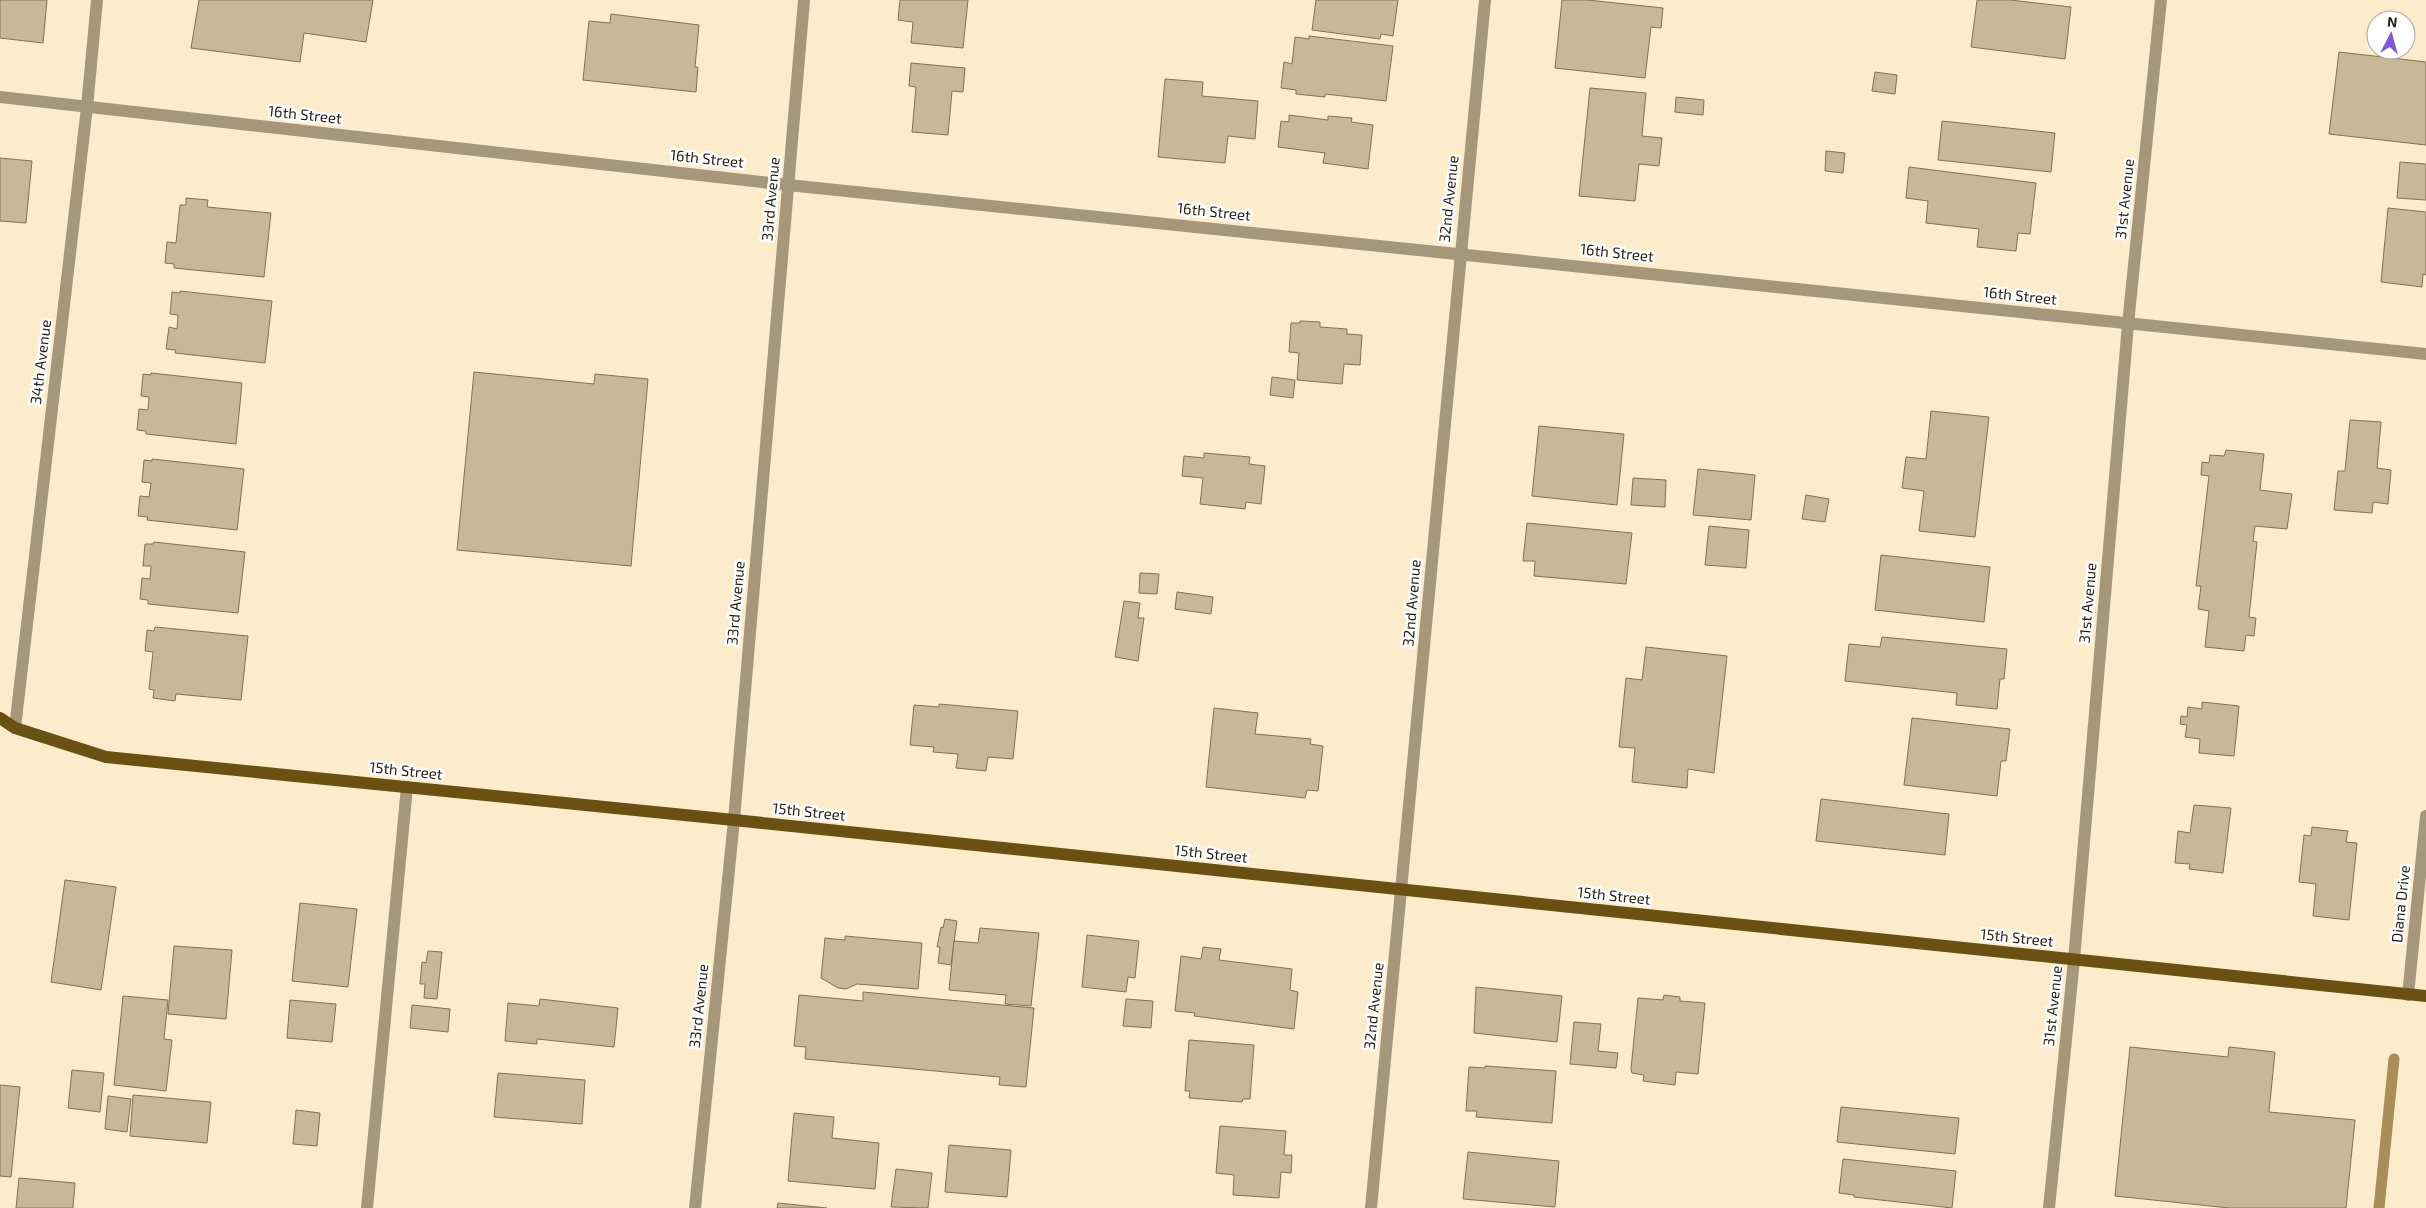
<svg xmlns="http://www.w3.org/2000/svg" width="2426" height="1208" font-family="'Exo 2',sans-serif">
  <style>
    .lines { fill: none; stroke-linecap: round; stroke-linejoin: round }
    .stream { stroke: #a88e58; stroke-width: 11 }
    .building { fill: #c8b898; stroke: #807254 }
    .minor { stroke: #a6977b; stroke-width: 12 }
    .major { stroke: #6a5012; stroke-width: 12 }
    .labels { text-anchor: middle; stroke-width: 5; stroke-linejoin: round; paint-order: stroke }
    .street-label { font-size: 15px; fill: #251f13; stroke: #fff }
  </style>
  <rect width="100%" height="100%" fill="#fdeccb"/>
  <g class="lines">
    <path class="stream" d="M2379,1208L2394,1059"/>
  </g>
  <g class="building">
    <path d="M0,0H47L43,43L0,38Z"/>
    <path d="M199,0H373L366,42L304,33L300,62L191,48Z"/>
    <path d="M900,0H968L963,48L911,43L913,22L898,20Z"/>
    <path d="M1316,0H1398L1393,36L1381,34L1380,39L1312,30Z"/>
    <path d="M1562,0H1588L1663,8L1661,28L1651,27L1645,78L1555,68Z"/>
    <path d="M1977,0H2010L2071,7L2065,59L1971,47Z"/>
    <path d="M611,14L699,25L695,67H698L696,92L583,80L589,21L610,23Z"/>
    <path d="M1309,36L1393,46L1386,101L1325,94V97L1296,94V90L1281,88L1284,62L1292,64L1295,37L1309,39Z"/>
    <path d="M2339,52L2426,62V145L2329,134Z"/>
    <path d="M911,63L965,68L963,92L952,91L948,135L912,132L916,87L909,86Z"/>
    <path d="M1875,72L1897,75L1895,94L1872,91Z"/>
    <path d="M1165,79L1203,82L1202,96L1258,101L1255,139L1228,136L1225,163L1158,157Z"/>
    <path d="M1590,88L1646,93L1642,136L1662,138L1659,166L1639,164L1635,201L1579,196Z"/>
    <path d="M1676,97L1704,100L1703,115L1675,112Z"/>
    <path d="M1289,115L1328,120V116L1352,118L1351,122L1373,125L1368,169L1323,163L1325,153L1278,147L1281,121L1289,122Z"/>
    <path d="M1942,121L2055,133L2051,172L1938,160Z"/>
    <path d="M1826,151L1845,153L1843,173L1825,171Z"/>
    <path d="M0,158L32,161L26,223L0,221Z"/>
    <path d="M2400,162L2426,164V200L2397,198Z"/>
    <path d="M1909,167L2036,183L2030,234L2018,233L2016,251L1977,247L1979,229L1926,223L1928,201L1906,198Z"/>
    <path d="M186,198L208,200L207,207L271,213L264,277L174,268V264L165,263L167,242L176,243L180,205H186Z"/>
    <path d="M2388,208L2426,212V275L2423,274L2422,287L2381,282Z"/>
    <path d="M180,291L272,301L265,363L175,353L176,350L166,349L169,327L177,329L178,315L170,314L172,292L180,293Z"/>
    <path d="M1300,321L1320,322V327L1347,329V334L1362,335L1360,365L1344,364L1342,384L1297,380L1299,353L1289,352L1291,323H1300Z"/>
    <path d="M474,372L594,384L595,374L648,379L631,566L457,550Z"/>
    <path d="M151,373L242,383L236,444L146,434V431L137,430L139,409L148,410L149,397L141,396L143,374L151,375Z"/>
    <path d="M1272,377L1295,380L1293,398L1270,395Z"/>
    <path d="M1931,411L1989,417L1975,537L1919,531L1924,491L1902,488L1906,457L1926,459Z"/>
    <path d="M2350,420L2381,422L2377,468L2391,470L2388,504L2373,502L2372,513L2334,510L2338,471H2345Z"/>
    <path d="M1539,426L1624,434L1617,505L1532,496Z"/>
    <path d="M2226,450L2264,454L2260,490L2292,494L2287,529L2255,526L2253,541L2257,542L2249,617L2256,618L2254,636L2246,635L2244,651L2205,647L2209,611L2198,609L2201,586H2196L2209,476L2201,475L2202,462L2209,463L2210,455L2224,456Z"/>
    <path d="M1204,453L1250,457L1249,464L1265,466L1261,504L1246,502L1245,509L1200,504L1203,478L1182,476L1184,456L1204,458Z"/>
    <path d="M152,459L244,469L237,530L147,520L148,517L138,516L140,496L149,497L151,483L142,482L144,460L152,461Z"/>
    <path d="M1698,469L1755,475L1751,520L1693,515Z"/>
    <path d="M1633,478L1666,480L1665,507L1631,505Z"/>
    <path d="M1806,495L1829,499L1825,522L1802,519Z"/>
    <path d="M1527,523L1632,533L1626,584L1534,576L1535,561H1523Z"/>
    <path d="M1709,526L1749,530L1746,568L1705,565Z"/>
    <path d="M154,542L245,552L238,613L148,604V600L140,599L142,578L150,579L151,566H143L145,544H153Z"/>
    <path d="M1881,555L1990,567L1984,622L1875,610Z"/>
    <path d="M1140,573L1159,574L1157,594L1139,593Z"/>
    <path d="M1177,592L1213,597L1211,614L1175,609Z"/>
    <path d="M1124,601L1140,603L1138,618H1144L1138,661L1115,657Z"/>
    <path d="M155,627L248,636L241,700L176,694L175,701L153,698L154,690L149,689L153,652L145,651L147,630L154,631Z"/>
    <path d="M1882,637L2007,649L2004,679H2000L1997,709L1956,705L1957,693L1845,681L1849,644L1880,647Z"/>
    <path d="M1646,647L1727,656L1714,773L1688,769L1687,788L1632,782L1635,748L1619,747L1626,678L1642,680Z"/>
    <path d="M2202,702L2239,706L2234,756L2199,753L2200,739L2185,737L2187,725L2180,724L2181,716L2187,717L2188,707L2202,709Z"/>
    <path d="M939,704L1018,711L1013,759L988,757L986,771L956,768L958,754L933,752L934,747L910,745L914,705L939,707Z"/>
    <path d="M1214,708L1258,713L1255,734L1311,739L1310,744L1323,746L1318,791L1307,790L1305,798L1206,787Z"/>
    <path d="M1912,718L2010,729L2006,761H2001L1997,796L1904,785Z"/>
    <path d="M1821,799L1949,814L1945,855L1816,841Z"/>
    <path d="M2194,805L2231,808L2223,873L2189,869L2190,864L2175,863L2178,831L2190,833Z"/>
    <path d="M2312,827L2348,831L2346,842L2357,843L2349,920L2313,916L2316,884L2299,882L2304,835L2311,836Z"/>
    <path d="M65,880L116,887L101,990L51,982Z"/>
    <path d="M300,903L357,909L348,987L292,981Z"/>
    <path d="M945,919L957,921L951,965L938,963L940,947H937L941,927L943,928Z"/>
    <path d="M980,928L1039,933L1031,1006L1005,1004L1006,995L949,990L954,941L978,943Z"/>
    <path d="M1087,935L1139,941L1135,978L1128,977L1126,992L1082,987Z"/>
    <path d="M845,936L922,943L918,989L857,984L846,989L838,988L821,978L825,938L845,940Z"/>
    <path d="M174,946L232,950L226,1019L168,1014Z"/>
    <path d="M1203,947L1221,949L1219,960L1292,969L1290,990L1298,992L1294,1029L1194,1016L1195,1013L1175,1011L1181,956L1201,959Z"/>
    <path d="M428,951L442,952L437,999L424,998L425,984H420L422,962L426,963Z"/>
    <path d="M1476,987L1562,996L1557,1042L1474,1033Z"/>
    <path d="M863,992L1034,1008L1026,1087L999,1085L1000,1077L805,1059L806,1047L794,1046L799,995L863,1001Z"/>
    <path d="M1664,995L1680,997V1001L1705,1003L1698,1074L1676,1072L1675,1085L1643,1081L1644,1075L1632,1073L1631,1069L1638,998L1663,1000Z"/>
    <path d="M123,996L168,1000L164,1039L172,1040L166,1091L114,1085Z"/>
    <path d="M540,999L618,1008L614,1047L537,1039V1044L505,1041L508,1003L539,1006Z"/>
    <path d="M1126,999L1153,1001L1151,1028L1123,1026Z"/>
    <path d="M290,1000L336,1004L332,1042L287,1038Z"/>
    <path d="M412,1005L450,1009L448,1032L410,1028Z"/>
    <path d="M1574,1022L1601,1024L1598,1051L1618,1053L1616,1068L1570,1064Z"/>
    <path d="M1189,1040L1254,1045L1250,1099H1243L1242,1102L1189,1098L1190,1091H1185Z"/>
    <path d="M2130,1047L2228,1057L2229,1047L2275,1052L2269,1112L2355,1120L2346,1208H2229L2115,1196Z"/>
    <path d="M1485,1066L1556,1071L1552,1123L1476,1117L1477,1111H1466L1469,1067L1485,1068Z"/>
    <path d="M72,1070L104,1073L100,1112L68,1108Z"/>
    <path d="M498,1073L585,1080L582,1124L494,1117Z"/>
    <path d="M0,1085L20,1087L11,1177L0,1176Z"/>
    <path d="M133,1095L211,1102L207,1143L130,1136Z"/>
    <path d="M108,1096L131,1099L127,1132L105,1129Z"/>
    <path d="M1841,1107L1959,1118L1955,1154L1837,1142Z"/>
    <path d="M296,1110L320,1113L317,1146L293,1144Z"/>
    <path d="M794,1113L834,1117L832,1138L879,1143L875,1189L788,1181Z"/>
    <path d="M1220,1126L1286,1131L1284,1155H1292L1291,1173L1281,1172L1279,1198L1233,1195L1234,1175L1216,1173Z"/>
    <path d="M949,1145L1011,1150L1007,1197L945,1192Z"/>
    <path d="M1468,1152L1559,1161L1555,1207L1463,1199Z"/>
    <path d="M1843,1159L1956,1171L1952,1208L1854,1197V1195L1839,1193Z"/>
    <path d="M896,1169L932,1173L928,1208L891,1207Z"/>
    <path d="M19,1178L75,1183L73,1208H16Z"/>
    <path d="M778,1203L827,1208H777Z"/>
  </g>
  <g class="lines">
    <g class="minor">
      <path d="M0,97L788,185L2426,354"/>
      <path d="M15,728L87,107L97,0"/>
      <path d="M2408,995L2426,816"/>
      <path d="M367,1208L407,787"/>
      <path d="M695,1208L734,820L804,0"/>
      <path d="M1371,1208L1485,0"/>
      <path d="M2049,1208L2074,960L2128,324L2161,0"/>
    </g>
    <path class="major" d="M0,718L15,728L106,757L734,820L2426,996"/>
  </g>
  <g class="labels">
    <g class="street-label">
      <text transform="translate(305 115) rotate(6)" y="5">16th Street</text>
      <text transform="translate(707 159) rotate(6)" y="5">16th Street</text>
      <text transform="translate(771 199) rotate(-85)" y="5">33rd Avenue</text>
      <text transform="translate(1449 199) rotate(-84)" y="5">32nd Avenue</text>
      <text transform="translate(2125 199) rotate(-84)" y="5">31st Avenue</text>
      <text transform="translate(1214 212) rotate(6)" y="5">16th Street</text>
      <text transform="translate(1617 253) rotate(6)" y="5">16th Street</text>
      <text transform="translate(2020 296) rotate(6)" y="5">16th Street</text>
      <text transform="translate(41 362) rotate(-83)" y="5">34th Avenue</text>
      <text transform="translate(736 603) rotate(-85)" y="5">33rd Avenue</text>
      <text transform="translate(1412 603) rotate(-85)" y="5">32nd Avenue</text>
      <text transform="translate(2088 603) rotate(-85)" y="5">31st Avenue</text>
      <text transform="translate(406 771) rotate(6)" y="5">15th Street</text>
      <text transform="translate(809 812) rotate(6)" y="5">15th Street</text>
      <text transform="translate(1211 854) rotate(6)" y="5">15th Street</text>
      <text transform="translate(1614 896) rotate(6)" y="5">15th Street</text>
      <text transform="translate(2401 904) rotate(-84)" y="5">Diana Drive</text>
      <text transform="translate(2017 938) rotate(6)" y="5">15th Street</text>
      <text transform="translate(699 1006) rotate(-84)" y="5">33rd Avenue</text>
      <text transform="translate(1374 1006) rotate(-84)" y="5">32nd Avenue</text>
      <text transform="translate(2053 1006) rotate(-84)" y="5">31st Avenue</text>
    </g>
  </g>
  <g transform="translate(2391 35) rotate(6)"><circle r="24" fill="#ffffff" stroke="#a8a5a1"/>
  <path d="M0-4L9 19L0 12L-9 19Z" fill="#7f59d3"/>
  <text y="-8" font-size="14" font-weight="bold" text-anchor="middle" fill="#251f13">N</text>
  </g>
</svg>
